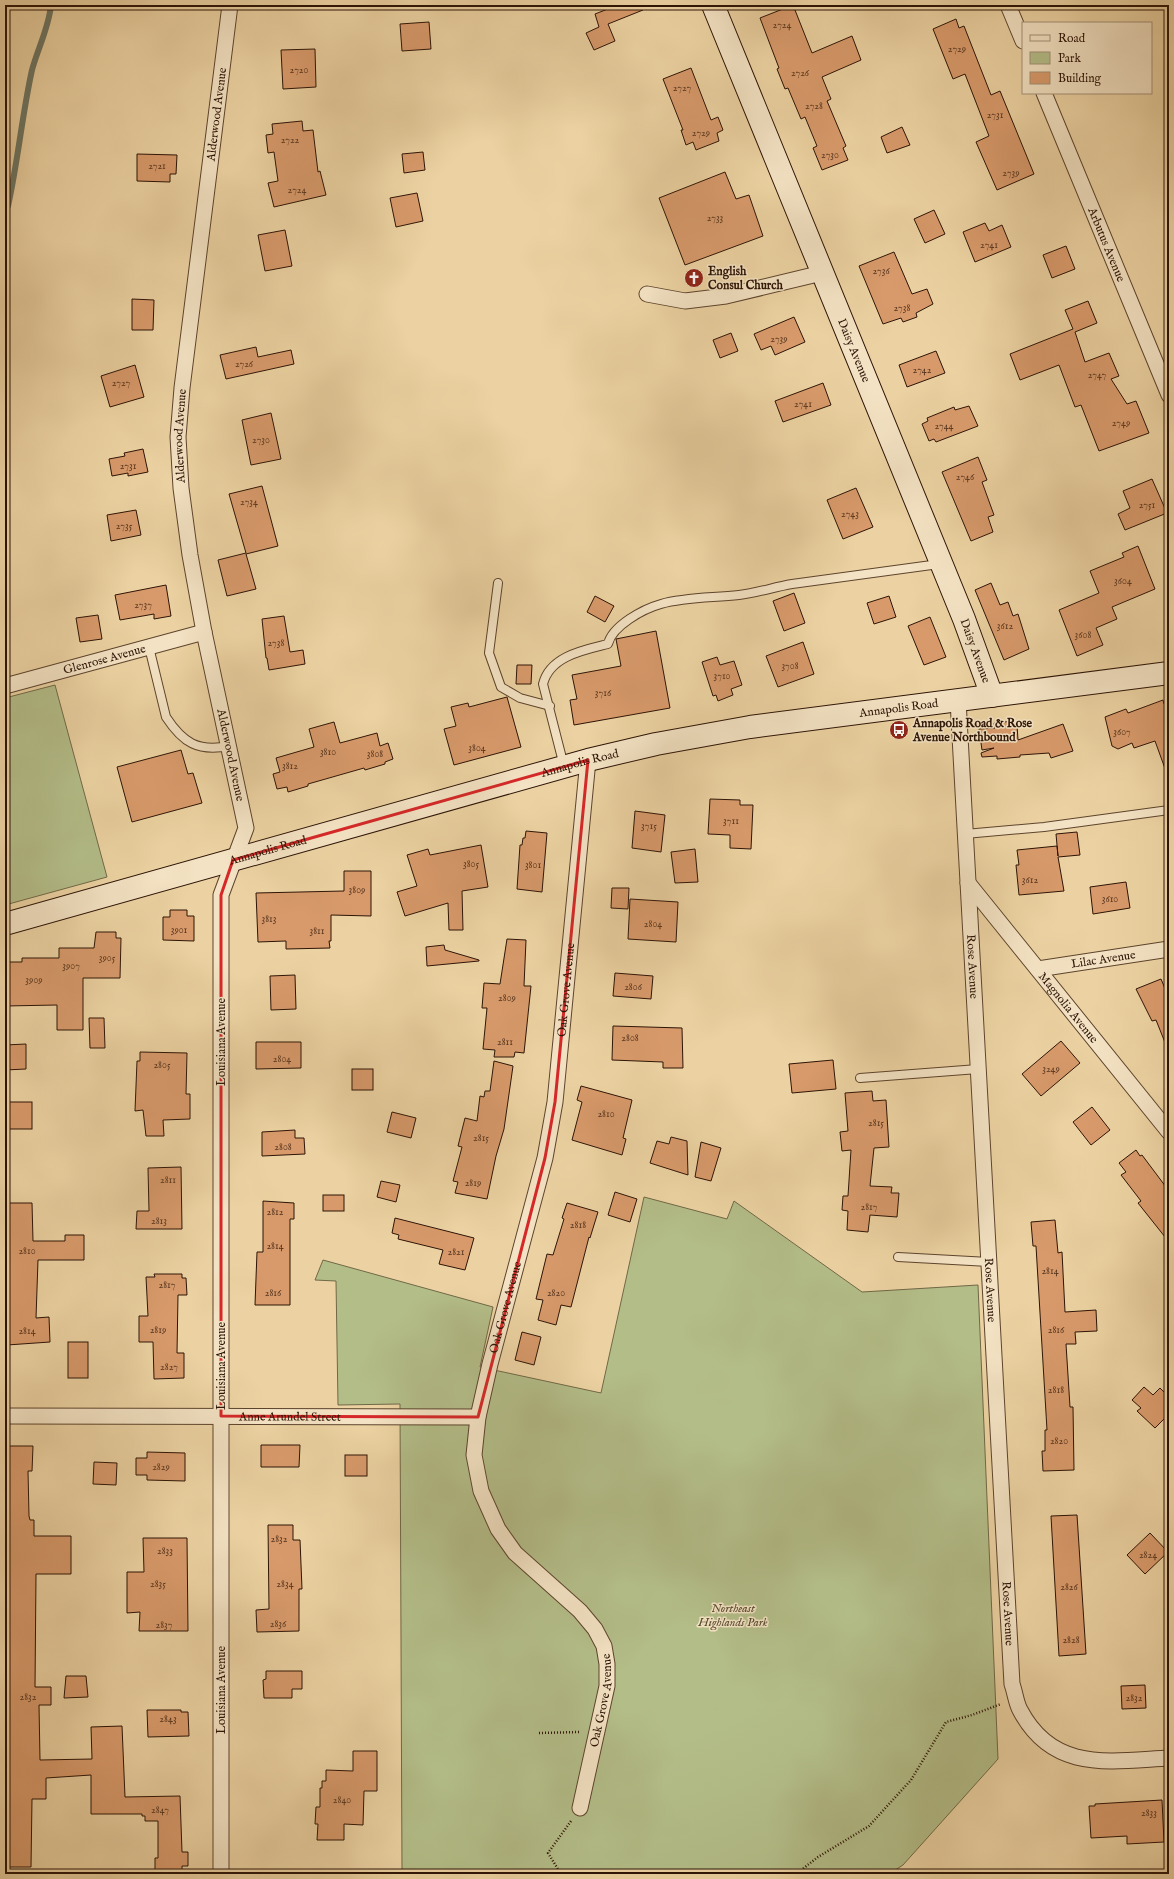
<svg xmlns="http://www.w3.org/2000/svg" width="1174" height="1879" font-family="'IM FELL English',serif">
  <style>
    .green { fill: #b3bd88; stroke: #706847 }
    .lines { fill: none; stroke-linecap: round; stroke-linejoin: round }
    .stream { stroke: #6e7664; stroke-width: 6 }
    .building { fill: #d89a6b; stroke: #2d1406 }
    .lane-casing { stroke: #5d442d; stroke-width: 10 }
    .street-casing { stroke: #5d442d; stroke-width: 17 }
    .secondary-casing { stroke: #2d1406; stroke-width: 24 }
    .path { stroke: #2d1406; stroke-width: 2.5; stroke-dasharray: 1 2; stroke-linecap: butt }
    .lane { stroke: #f3e2c3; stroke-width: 8 }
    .street { stroke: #f3e2c3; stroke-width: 15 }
    .secondary { stroke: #f3e2c3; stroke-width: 22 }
    .marked { fill: none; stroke: #d62828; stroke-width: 3; stroke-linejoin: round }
    .labels { text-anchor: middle; stroke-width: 3; stroke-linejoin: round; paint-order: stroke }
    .number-label { font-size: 10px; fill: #58361f }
    .street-label { font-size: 12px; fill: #2d1406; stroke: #f3e2c3 }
    .poi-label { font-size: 12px; font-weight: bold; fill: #2d1406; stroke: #f3e2c3; text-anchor: start }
    .park-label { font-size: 12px; font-style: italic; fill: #55472d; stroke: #f3e2c3 }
  </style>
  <rect width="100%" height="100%" fill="#ecd2a2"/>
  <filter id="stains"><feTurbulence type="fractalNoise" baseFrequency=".005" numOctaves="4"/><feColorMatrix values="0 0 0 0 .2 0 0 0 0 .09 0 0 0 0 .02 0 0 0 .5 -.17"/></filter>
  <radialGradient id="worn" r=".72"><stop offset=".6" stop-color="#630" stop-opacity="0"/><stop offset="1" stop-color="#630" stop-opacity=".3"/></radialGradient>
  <g class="green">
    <path d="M55,685L107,877L5,905V698Z"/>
    <path d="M644,1197L727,1219L734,1201L862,1292L978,1285L998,1759L903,1865L889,1874H402L400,1404L338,1405L336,1281L315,1280L323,1260L493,1307L480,1367L601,1393Z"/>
  </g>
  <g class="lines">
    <path class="stream" d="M5,211L8,206C18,161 22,115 32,70C38,48 49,27 51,5"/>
  </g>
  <g class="building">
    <path d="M618,5H640L643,10L608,24L615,41L594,50L586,33L599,27L595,14Z"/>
    <path d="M793,5L812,53L852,36L861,60L822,77L831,99L827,101L846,146L843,148L848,160L822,170L813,148L817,146L805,117L801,119L788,88L785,89L777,69L779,68L760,18Z"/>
    <path d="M956,19L959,28L964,26L991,95L1000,91L1034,174L997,190L976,142L989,136L965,74L953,79L933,29Z"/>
    <path d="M429,22L431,49L402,51L400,24Z"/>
    <path d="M315,49L316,87L283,89L281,50Z"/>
    <path d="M691,68L711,120L718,117L723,130L717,133L719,141L696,150L693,142L686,145L681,130H683L663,79Z"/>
    <path d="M302,121L303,131L313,130L318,172L320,171L326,195L274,207L268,183L278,181L274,152L268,153L266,135L273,134L272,124Z"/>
    <path d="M902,127L910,145L887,153L881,137Z"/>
    <path d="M423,152L425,170L404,173L402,154Z"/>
    <path d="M137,154L177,155L176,174H170V182L137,181Z"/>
    <path d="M725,172L736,199L749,195L763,236L685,265L659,198Z"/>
    <path d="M417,193L423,221L396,227L390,198Z"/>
    <path d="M934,210L945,234L925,243L914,219Z"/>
    <path d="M985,223L989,231L1002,225L1011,247L975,262L963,232Z"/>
    <path d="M285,230L292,266L265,271L258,235Z"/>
    <path d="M1066,246L1075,269L1052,278L1043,255Z"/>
    <path d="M894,252L912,294L927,289L933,304L916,313L917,317L903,322L901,318L883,324L859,266Z"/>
    <path d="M132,299L154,300L153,330H132Z"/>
    <path d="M1088,301L1097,323L1075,332L1085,362L1109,353L1119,376L1111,379L1127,404L1136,401L1149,433L1099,451L1081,405L1075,407L1059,365L1020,380L1010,354L1073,329L1065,310Z"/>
    <path d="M794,317L805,342L775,355L771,346L761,350L754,334Z"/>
    <path d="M731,333L738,351L720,358L713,340Z"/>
    <path d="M256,347L258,357L291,350L294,364L226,379L220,355Z"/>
    <path d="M936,351L945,373L907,387L899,365Z"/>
    <path d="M135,365L144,397L110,407L101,376Z"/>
    <path d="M823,383L831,405L783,422L775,401Z"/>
    <path d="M969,406L978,426L936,442L934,439L929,441L922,424L928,421L927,418L954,407L955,410Z"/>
    <path d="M271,413L281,459L251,465L242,420Z"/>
    <path d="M143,449L148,472L128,476V473L112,476L109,459L125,456L124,453Z"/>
    <path d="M978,457L987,480L982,482L994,515L988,517L993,532L971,541L942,472Z"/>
    <path d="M1152,479L1167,513L1125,530L1118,514L1130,508L1123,491Z"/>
    <path d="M262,486L278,546L246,554L256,589L227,596L218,560L246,553L229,494Z"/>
    <path d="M856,488L873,527L843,539L827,500Z"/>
    <path d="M136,510L141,535L111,541L107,515Z"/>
    <path d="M1138,546L1155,589L1112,607L1117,619L1096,628L1103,645L1077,656L1059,610L1099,593L1090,571L1124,557L1122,553Z"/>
    <path d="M991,583L1000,605L1008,602L1013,616L1018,614L1029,649L1004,660L975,590Z"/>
    <path d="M166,585L171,616L154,619V614L120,620L115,595Z"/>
    <path d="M794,593L805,623L784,631L773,601Z"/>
    <path d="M595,596L614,606L605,622L587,612Z"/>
    <path d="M889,596L896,617L874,624L867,603Z"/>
    <path d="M98,615L102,639L80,642L76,618Z"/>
    <path d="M284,616L290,652L303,650L305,664L269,670L267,658H266L262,619Z"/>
    <path d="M930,617L946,657L924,665L908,626Z"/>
    <path d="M656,631L670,708L574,725L570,700L577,699L572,675L621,666L616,639Z"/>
    <path d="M803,642L814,674L778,687L766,656Z"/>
    <path d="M717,657L720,665L734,661L742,685L731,689L733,695L718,701L716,695L713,696L702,662Z"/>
    <path d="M517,665H532L531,684H516Z"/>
    <path d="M507,697L521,747L454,765L444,729L456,726L451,707L468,703L469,707Z"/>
    <path d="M1163,700L1164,704L1169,702V774H1167L1155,741L1134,748L1132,743L1118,749L1112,746L1105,717L1126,709L1128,713Z"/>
    <path d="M1014,721V726L1017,725L1018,740L1063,724L1073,751L1051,758L1049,753L1020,755V757L997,759V756L982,757L981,753L994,748L982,750L979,729L995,728L994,723Z"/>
    <path d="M334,722L340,743L377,733L380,746L388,743L393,759L385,762V764L365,770L364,768L308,784V786L288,792L287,787L277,789L273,774L280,772L276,758L314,747L309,729Z"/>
    <path d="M181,750L188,774L193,773L202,803L132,822L117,767Z"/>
    <path d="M710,799L740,800V805H753L751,849L730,848V835L708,834Z"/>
    <path d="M635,811L665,815L661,852L632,848Z"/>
    <path d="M526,831L547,833L542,892L517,889L520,845H522L523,838H525Z"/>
    <path d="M1077,832L1080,855L1058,857L1064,891L1019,895L1016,865H1019L1017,850L1057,846L1058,856L1056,834Z"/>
    <path d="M481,845L488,887L462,891L463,930H449L448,903L405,916L397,892L417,886L407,855L428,849L430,855Z"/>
    <path d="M695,849L698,882L675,883L671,852Z"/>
    <path d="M344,871H371V916L331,915V941H329L330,948L286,949V941L258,942L256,893L344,891Z"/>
    <path d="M1126,882L1130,908L1093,914L1090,887Z"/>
    <path d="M612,888H629L628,909L611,908Z"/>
    <path d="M630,899L678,902L676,942L628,939Z"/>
    <path d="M170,910H187V916H194V941L163,940V917H170Z"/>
    <path d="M96,932H116V938H121L120,978H83V1030H57V1005L5,1006V962H22V958H59V948H94Z"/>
    <path d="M507,939L526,940L524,986H531L524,1053L515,1052L514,1057H494L495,1050L483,1049L487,1008H482L484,983L500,984Z"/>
    <path d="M444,945L445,950L479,960V961L427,966L426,947Z"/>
    <path d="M615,973L653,976L651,999L613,996Z"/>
    <path d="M295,975L296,1009L271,1010L270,976Z"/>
    <path d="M1161,979L1169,998L1168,1050L1156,1020L1152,1021L1136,989Z"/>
    <path d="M89,1018H104L105,1048H90Z"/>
    <path d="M613,1026L682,1028L683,1068H663V1062L612,1060Z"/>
    <path d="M1061,1041L1080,1063L1041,1096L1022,1074Z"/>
    <path d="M256,1042H301V1068L256,1069Z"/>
    <path d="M26,1044V1069L5,1070V1045Z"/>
    <path d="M140,1052L187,1053L186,1094H190V1119L163,1120L164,1136H146L143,1110L135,1111L137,1061H140Z"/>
    <path d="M833,1060L836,1089L792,1093L789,1064Z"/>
    <path d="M494,1061L513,1066L504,1129L496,1156L487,1199L455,1193L458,1182L453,1181L462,1147L458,1146L465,1118L477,1121L480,1096L484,1097L485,1091H490Z"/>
    <rect x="352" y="1069" width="21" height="21"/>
    <path d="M581,1086L632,1100L623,1138L626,1139L622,1155L572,1140L582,1102L577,1100Z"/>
    <path d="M872,1091L873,1101L886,1100L889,1147L874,1148L870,1186L892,1187L891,1193H899L897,1217L870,1215L868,1232L847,1230L848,1211L842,1210L843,1196H848L851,1150L842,1151L840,1132L848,1131L845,1093Z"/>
    <rect x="5" y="1102" width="27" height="27"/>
    <path d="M1092,1107L1110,1130L1091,1145L1073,1122Z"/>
    <path d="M392,1112L416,1118L411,1138L387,1132Z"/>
    <path d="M295,1130V1138H304L305,1154L262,1156V1132Z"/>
    <path d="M671,1137L687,1141L688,1175L650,1163L657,1141L669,1144Z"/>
    <path d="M701,1142L721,1148L711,1181L695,1177Z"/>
    <path d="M1136,1150L1140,1156L1142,1155L1169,1191V1242L1138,1203L1141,1201L1121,1175L1126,1172L1119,1163Z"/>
    <path d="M181,1167L182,1229H136L137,1211H149L148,1168Z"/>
    <path d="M381,1181L400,1185L396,1202L377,1197Z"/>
    <path d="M615,1192L637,1199L630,1222L608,1215Z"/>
    <rect x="323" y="1195" width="21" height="16"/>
    <path d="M263,1201L294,1203V1219H290V1305H255L257,1252H263Z"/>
    <path d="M5,1203H32L33,1241H65V1235H84V1260H38L36,1318L49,1317L50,1342L7,1345V1342H5Z"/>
    <path d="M567,1203L598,1212L590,1238L589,1237L571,1307L561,1305L556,1325L538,1320L543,1300L536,1299L547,1254L553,1255L564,1219L562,1218Z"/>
    <path d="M395,1218L474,1238L465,1270L439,1264L443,1250L398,1239L399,1235L392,1233Z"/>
    <path d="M1055,1220L1058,1253L1062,1252L1065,1312L1096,1310L1097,1331L1075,1332L1076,1344H1066L1070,1407H1073L1074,1470L1043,1471L1042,1451H1045V1430H1047L1036,1246H1033L1031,1222Z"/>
    <path d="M154,1274H182V1278H186L187,1295H178L177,1353H184V1378L154,1379L153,1342H139V1316H148L146,1277H155Z"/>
    <path d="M522,1332L541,1337L534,1365L515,1360Z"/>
    <rect x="68" y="1342" width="20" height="36"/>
    <path d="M1144,1387L1153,1395L1160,1388L1169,1397V1414L1155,1428L1137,1411L1141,1408L1132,1400Z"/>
    <path d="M261,1445H300L299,1467H261Z"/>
    <path d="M5,1446H33L32,1471H28L29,1516L30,1520H34V1536H71V1574H36L35,1687H51V1705H39L40,1760L92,1759L91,1727L122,1726L125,1797L180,1796L182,1852H188V1866H182V1874H155V1858H158V1821H145V1816H142V1814H91V1775L46,1778V1799H32L31,1867H5Z"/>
    <path d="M147,1452L185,1453V1481L147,1480V1475H136V1458H147Z"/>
    <rect x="345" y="1455" width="22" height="21"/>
    <path d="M94,1462L117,1463L116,1485L93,1484Z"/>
    <path d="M1077,1515L1086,1654L1059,1656L1051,1516Z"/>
    <path d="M268,1525H293V1540H300L302,1589H299V1631L257,1632L256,1610L269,1609Z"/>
    <path d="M1150,1533L1168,1552L1145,1574L1127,1555Z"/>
    <path d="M143,1538H187L188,1631H139L140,1612L127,1613V1572H144Z"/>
    <path d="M266,1671H302V1689H292V1698H264L263,1680L266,1679Z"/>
    <path d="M66,1676H86L88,1697L64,1698Z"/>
    <path d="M1145,1685L1146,1708L1122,1709L1121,1686Z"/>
    <path d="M147,1710H181V1712H188L189,1736L148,1737Z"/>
    <path d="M353,1751H377V1791H364L363,1825L344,1824V1840H317L318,1824H315L316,1807H320V1788H322V1781H326V1770L353,1771Z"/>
    <path d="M1162,1800L1164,1842L1127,1844V1836L1091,1838L1089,1806H1095V1804Z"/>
  </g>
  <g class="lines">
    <g class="lane-casing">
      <g id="lane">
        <path d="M498,583L489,653L501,687L520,698L550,706"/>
        <path d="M149,647L166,717C183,743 198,752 229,746"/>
        <path d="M564,766L543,684C550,656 584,650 608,644C612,626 643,609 661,604C686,597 713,598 739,595C757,593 774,587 792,584C841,577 890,571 939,564"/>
        <path d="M965,834L1044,827L1169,810"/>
        <path d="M860,1078L978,1069"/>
        <path d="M898,1257L989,1262"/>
      </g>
    </g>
    <g class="street-casing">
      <g id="street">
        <path d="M1008,5L1023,41"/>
        <path id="s1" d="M1044,93L1169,395"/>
        <path d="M647,294L685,301L726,296L822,273"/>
        <path id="s2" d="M5,686L204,632"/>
        <path id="s3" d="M958,700L1012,1684C1015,1692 1016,1703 1020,1710C1053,1773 1110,1761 1169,1758"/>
        <path id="s4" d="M968,883L1169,1132"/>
        <path id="s5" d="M1038,969L1169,949"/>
        <path id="s6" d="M5,1416L478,1417"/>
        <path id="s7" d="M580,1808L607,1686V1664L604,1646L595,1629L580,1611L515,1553L498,1529L481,1491L474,1455L478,1417L490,1364L545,1158L555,1102L588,760"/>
        <path id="s8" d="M221,1874V895L246,828L204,632L190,555L181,488L178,437L182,388L230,5"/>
      </g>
    </g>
    <g class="secondary-casing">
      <g id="secondary">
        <path id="s9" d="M713,5L964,619L992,696"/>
        <path id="s10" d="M5,924L588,760L656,744L750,727L1169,673"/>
      </g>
    </g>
    <g class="path">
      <path d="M539,1733L580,1732"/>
      <path d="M561,1874L548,1853L571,1821"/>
      <path d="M796,1874L818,1857L869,1826L911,1780L946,1722L972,1715L1001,1704"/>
    </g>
    <use href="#lane" class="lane"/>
    <use href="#street" class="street"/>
    <use href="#secondary" class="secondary"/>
  </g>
  <path class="marked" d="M588,760L555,1102L545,1158L478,1417L221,1416V895L233,860Z"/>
  <defs>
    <g id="church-disc" transform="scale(1)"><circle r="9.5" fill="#8f2418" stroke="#f3e2c3"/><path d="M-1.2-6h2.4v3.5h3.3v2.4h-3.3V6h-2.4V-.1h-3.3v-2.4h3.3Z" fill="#fff"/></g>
    <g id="bus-disc" transform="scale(1)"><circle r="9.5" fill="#8f2418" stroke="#f3e2c3"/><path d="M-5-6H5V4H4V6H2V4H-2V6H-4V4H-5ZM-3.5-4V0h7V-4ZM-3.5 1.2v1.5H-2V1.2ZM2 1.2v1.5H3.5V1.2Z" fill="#fff"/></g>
  </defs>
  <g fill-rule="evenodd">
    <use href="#church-disc" x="694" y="278"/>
    <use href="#bus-disc" x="899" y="730"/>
  </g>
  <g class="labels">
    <g class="number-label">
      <text x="782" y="28">2724</text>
      <text x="957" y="52">2729</text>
      <text x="299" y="73">2720</text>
      <text x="800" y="76">2726</text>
      <text x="682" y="91">2727</text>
      <text x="814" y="109">2728</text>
      <text x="995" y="118">2731</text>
      <text x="701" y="136">2729</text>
      <text x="290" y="143">2722</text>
      <text x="830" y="158">2730</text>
      <text x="157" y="169">2721</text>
      <text x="1011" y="176">2739</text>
      <text x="297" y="193">2724</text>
      <text x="715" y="221">2733</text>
      <text x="989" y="248">2741</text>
      <text x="881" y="274">2736</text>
      <text x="902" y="311">2738</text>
      <text x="779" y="342">2739</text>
      <text x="244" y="367">2726</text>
      <text x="922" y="373">2742</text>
      <text x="1097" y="378">2747</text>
      <text x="121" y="386">2727</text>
      <text x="803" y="407">2741</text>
      <text x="1121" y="426">2749</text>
      <text x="944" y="429">2744</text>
      <text x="261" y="443">2730</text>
      <text x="128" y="469">2731</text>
      <text x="965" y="480">2746</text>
      <text x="249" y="505">2734</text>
      <text x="1147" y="508">2751</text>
      <text x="850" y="517">2743</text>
      <text x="124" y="529">2735</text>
      <text x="1123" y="584">3604</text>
      <text x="143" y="608">2737</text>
      <text x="1005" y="629">3612</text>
      <text x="1083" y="638">3608</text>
      <text x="276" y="646">2738</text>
      <text x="790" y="669">3708</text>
      <text x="722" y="679">3710</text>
      <text x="603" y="696">3716</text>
      <text x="1122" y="735">3607</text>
      <text x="477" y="751">3804</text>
      <text x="328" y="755">3810</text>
      <text x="375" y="757">3808</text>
      <text x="290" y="769">3812</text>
      <text x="731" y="824">3711</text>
      <text x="649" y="829">3715</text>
      <text x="471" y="867">3805</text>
      <text x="533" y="868">3801</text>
      <text x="1030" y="883">3612</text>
      <text x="357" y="893">3809</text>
      <text x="1110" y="902">3610</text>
      <text x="269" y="922">3813</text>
      <text x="653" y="927">2804</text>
      <text x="179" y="933">3901</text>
      <text x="317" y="934">3811</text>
      <text x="107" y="961">3905</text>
      <text x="71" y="969">3907</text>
      <text x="34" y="983">3909</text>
      <text x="633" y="990">2806</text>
      <text x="507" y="1001">2809</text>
      <text x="630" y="1041">2808</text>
      <text x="505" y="1045">2811</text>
      <text x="282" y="1062">2804</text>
      <text x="162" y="1068">2805</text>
      <text x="1051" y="1072">3249</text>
      <text x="606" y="1117">2810</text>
      <text x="876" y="1126">2815</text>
      <text x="481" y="1141">2815</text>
      <text x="283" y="1150">2808</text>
      <text x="168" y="1183">2811</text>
      <text x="473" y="1186">2819</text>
      <text x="869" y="1210">2817</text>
      <text x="275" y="1215">2812</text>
      <text x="159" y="1224">2813</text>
      <text x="578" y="1228">2818</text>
      <text x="275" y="1249">2814</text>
      <text x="27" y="1254">2810</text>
      <text x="456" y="1255">2821</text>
      <text x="1050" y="1274">2814</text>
      <text x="167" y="1288">2817</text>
      <text x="273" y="1296">2816</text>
      <text x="556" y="1296">2820</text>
      <text x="158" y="1333">2819</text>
      <text x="1056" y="1333">2816</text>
      <text x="27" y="1334">2814</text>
      <text x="169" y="1370">2827</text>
      <text x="1056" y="1393">2818</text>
      <text x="1059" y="1444">2820</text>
      <text x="161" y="1470">2829</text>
      <text x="279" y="1542">2832</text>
      <text x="165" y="1554">2833</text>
      <text x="1148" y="1558">2824</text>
      <text x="158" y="1587">2835</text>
      <text x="285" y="1587">2834</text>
      <text x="1069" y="1590">2826</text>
      <text x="278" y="1627">2836</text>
      <text x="164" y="1628">2837</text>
      <text x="1071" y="1643">2828</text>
      <text x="28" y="1700">2832</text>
      <text x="1134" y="1701">2832</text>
      <text x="168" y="1722">2843</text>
      <text x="342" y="1803">2840</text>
      <text x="160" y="1813">2847</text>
      <text x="1149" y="1816">2833</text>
    </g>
    <g class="street-label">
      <text dy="4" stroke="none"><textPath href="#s8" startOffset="1773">Alderwood Avenue</textPath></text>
      <text dy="4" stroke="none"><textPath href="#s1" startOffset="164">Arbutus Avenue</textPath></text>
      <text dy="4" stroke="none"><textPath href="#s9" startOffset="373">Daisy Avenue</textPath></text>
      <text dy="4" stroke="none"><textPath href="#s8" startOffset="1449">Alderwood Avenue</textPath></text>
      <text dy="4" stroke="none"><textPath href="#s9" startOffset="697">Daisy Avenue</textPath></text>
      <text dy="4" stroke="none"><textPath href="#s2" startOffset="103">Glenrose Avenue</textPath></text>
      <text dy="4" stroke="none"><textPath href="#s10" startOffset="921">Annapolis Road</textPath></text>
      <text transform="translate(231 755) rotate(78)" y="4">Alderwood Avenue</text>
      <text dy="4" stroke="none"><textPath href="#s10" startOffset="597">Annapolis Road</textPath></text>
      <text dy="4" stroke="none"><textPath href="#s10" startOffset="273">Annapolis Road</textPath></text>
      <text dy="4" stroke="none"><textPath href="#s5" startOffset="66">Lilac Avenue</textPath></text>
      <text dy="4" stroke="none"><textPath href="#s3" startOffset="267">Rose Avenue</textPath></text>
      <text dy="4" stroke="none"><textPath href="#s7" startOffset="878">Oak Grove Avenue</textPath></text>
      <text dy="4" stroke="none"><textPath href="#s4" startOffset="160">Magnolia Avenue</textPath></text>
      <text transform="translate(221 1042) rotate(-90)" y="4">Louisiana Avenue</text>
      <text dy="4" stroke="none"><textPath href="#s3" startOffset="591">Rose Avenue</textPath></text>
      <text dy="4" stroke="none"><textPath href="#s7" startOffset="554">Oak Grove Avenue</textPath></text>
      <text transform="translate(221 1366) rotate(-90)" y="4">Louisiana Avenue</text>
      <text dy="4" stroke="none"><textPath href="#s6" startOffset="285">Anne Arundel Street</textPath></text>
      <text dy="4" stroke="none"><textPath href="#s3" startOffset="915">Rose Avenue</textPath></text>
      <text transform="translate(221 1690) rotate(-90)" y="4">Louisiana Avenue</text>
      <text dy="4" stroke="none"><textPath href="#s7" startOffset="110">Oak Grove Avenue</textPath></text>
    </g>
    <g class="poi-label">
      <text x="708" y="275">English<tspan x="708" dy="14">Consul Church</tspan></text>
      <text x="913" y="727">Annapolis Road &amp; Rose<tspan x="913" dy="14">Avenue Northbound</tspan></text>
    </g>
    <g class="park-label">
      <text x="733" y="1612">Northeast<tspan x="733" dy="14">Highlands Park</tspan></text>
    </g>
  </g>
  <rect width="1174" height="1879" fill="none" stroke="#ecd2a2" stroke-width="20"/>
  <rect x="6" y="6" width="1162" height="1867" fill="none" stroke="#2d1406" stroke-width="2"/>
  <rect x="10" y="10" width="1154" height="1859" fill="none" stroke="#2d1406"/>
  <rect x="1022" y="22" width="130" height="72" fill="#f3e2c3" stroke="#a49077"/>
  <rect x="1030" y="35" width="20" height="6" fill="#f3e2c3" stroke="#a49077"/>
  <text x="1058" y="42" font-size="12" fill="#2d1406">Road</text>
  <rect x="1030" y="52" width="20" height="12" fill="#b3bd88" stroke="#a49077"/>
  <text x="1058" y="62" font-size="12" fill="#2d1406">Park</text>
  <rect x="1030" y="72" width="20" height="12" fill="#d89a6b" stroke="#a49077"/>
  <text x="1058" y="82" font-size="12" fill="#2d1406">Building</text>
  <rect width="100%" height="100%" filter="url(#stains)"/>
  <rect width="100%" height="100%" fill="url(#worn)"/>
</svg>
